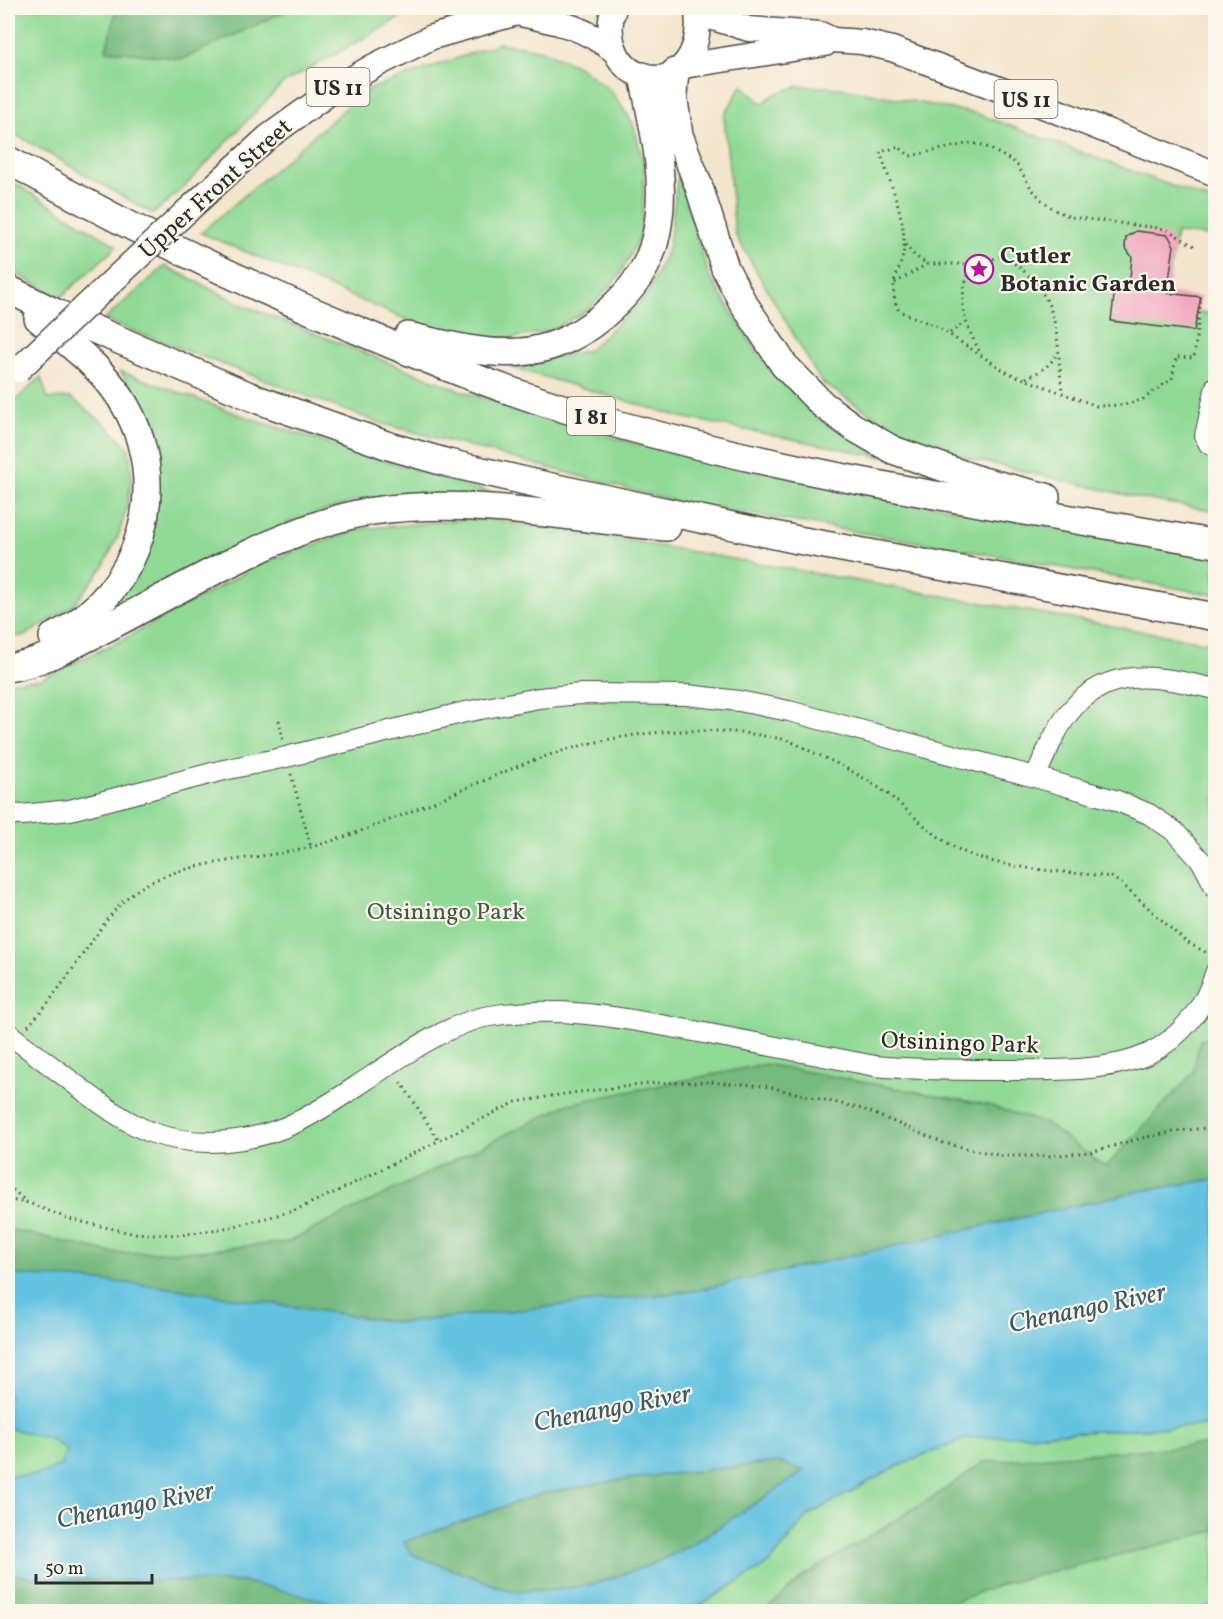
<svg xmlns="http://www.w3.org/2000/svg" width="1223" height="1619" font-family="Vollkorn,serif">
  <style>
    .green { fill: #91da96; stroke: #5e8260; stroke-width: 1.5 }
    .forest { fill: #74ba7f; stroke: #507255; stroke-width: 1.5 }
    .water { fill: #63c3e1; stroke: #477786; stroke-width: 1.5; fill-rule: evenodd }
    .building { fill: #f1a5be }
    .lines { fill: none; stroke-linecap: round; stroke-linejoin: round }
    .minor-casing { stroke: #494743; stroke-width: 22 }
    .major-casing { stroke: #494743; stroke-width: 27 }
    .highway-casing { stroke: #494743; stroke-width: 30 }
    .path { stroke: #494743; stroke-width: 3; stroke-dasharray: 1.5 4.5; stroke-linecap: butt }
    .minor { stroke: #fff; stroke-width: 20 }
    .major { stroke: #fff; stroke-width: 24 }
    .highway { stroke: #fff; stroke-width: 27 }
    .major-bridge-casing { stroke: #494743; stroke-width: 27; stroke-linecap: butt }
    .major-bridge { stroke: #fff; stroke-width: 24 }
    .labels { text-anchor: middle; stroke-width: 4.5; stroke-linejoin: round; paint-order: stroke }
    .shield { fill: #fbf7ec; stroke: #696865; stroke-width: 1.5 }
    .shield-label { font-size: 22px; font-weight: bold; fill: #2b2b2b }
    .street-label { font-size: 24px; fill: #2b2b2b; stroke: #fbf7ec }
    .poi-label { font-size: 24px; font-weight: bold; fill: #2b2b2b; stroke: #fbf7ec; text-anchor: start }
    .park-label { font-size: 24px; fill: #445746; stroke: #fbf7ec }
    .water-label { font-size: 26px; font-style: italic; fill: #3c5962; stroke: #fbf7ec }
  </style>
  <rect width="100%" height="100%" fill="#fbf7ec"/>
  <filter id="ink" filterUnits="userSpaceOnUse"><feTurbulence type="fractalNoise" baseFrequency=".0167" numOctaves="2"/><feDisplacementMap in="SourceGraphic" scale="12" xChannelSelector="R" yChannelSelector="G"/><feConvolveMatrix kernelMatrix="1 2 1 2 8 2 1 2 1" color-interpolation-filters="sRGB"/></filter>
  <filter id="wash" filterUnits="userSpaceOnUse"><feTurbulence type="fractalNoise" baseFrequency=".008" numOctaves="4" result="noise"/><feDisplacementMap in="SourceGraphic" scale="24" xChannelSelector="R" yChannelSelector="G"/><feGaussianBlur stdDeviation="1.35" result="paint"/><feColorMatrix in="noise" values="0 0 0 0 0 0 0 0 0 0 0 0 0 0 0 0 0 1.4 0 .05"/><feComposite in="paint" operator="in"/></filter>
  <g filter="url(#wash)">
    <rect width="100%" height="100%" fill="#f4e6cd"/>
    <g class="green">
      <path d="M8,8H417L282,84L185,186L153,214L8,130Z"/>
      <path d="M500,43L539,49L578,66L611,91L633,123L644,164L642,232L620,275L588,310L549,331L499,341L429,329L201,233L367,90Z"/>
      <path d="M742,85L762,104L775,94L798,86L843,88L978,114L1215,202V220L1211,236L1176,233L1164,310L1215,314V511L1143,499L924,448L821,382L735,234L724,116Z"/>
      <path d="M678,174L709,276L759,355L819,419L882,457L681,417L510,367L589,350L646,296L669,246Z"/>
      <path d="M8,179L117,246L60,298L8,269Z"/>
      <path d="M165,266L243,305L461,391L632,443L833,486L1215,558V595L965,550L677,502L377,422L104,320Z"/>
      <path d="M120,371L251,419L501,496L363,499L293,521L104,616L159,497L154,423Z"/>
      <path d="M41,377L48,399L71,398L104,423L129,448L132,478L127,506L119,534L103,567L73,606L24,636H8V407Z"/>
      <path d="M481,518L597,535L1215,644V1192L694,1291L400,1323L131,1284L8,1274V682L40,679L122,640L266,561L361,529Z"/>
      <path d="M1215,1425V1604L1196,1611L686,1612L700,1605L771,1562L807,1516L893,1468L967,1438Z"/>
      <path d="M8,1428L51,1439L67,1450L61,1465L38,1475L8,1476Z"/>
    </g>
    <g class="forest">
      <path d="M117,8H290L288,10L183,59L106,50Z"/>
      <path d="M1215,1035V1179L1140,1191L694,1291L400,1323L149,1285L8,1274V1229L112,1253L198,1251L288,1242L568,1104L765,1064L988,1105L1046,1124L1106,1167L1193,1073L1200,1040Z"/>
      <path d="M1215,1444V1531L1006,1583L928,1611H765L805,1575L935,1496L984,1462Z"/>
      <path d="M778,1462L806,1471L690,1546L650,1565L591,1585L554,1590L510,1591L411,1554L404,1541L540,1494L618,1480Z"/>
      <path d="M8,1574L56,1579L245,1582L373,1611H8Z"/>
    </g>
    <path class="water" d="M1215,1179V1425L967,1438L893,1468L807,1516L771,1562L700,1605L686,1611L373,1612L245,1582L56,1579L8,1574V1476L38,1475L61,1465L67,1451L51,1439L8,1428V1274L149,1285L400,1323L694,1291L1140,1191ZM778,1462L805,1471L690,1546L650,1565L591,1585L554,1590L510,1591L411,1554L404,1542L540,1494L618,1480Z"/>
    <g id="blocks">
      <path class="building" d="M1136,231L1168,235L1174,246L1167,293L1201,297L1194,331L1111,321L1115,287L1129,288L1132,257L1125,247L1126,237Z"/>
    </g>
  </g>
  <g filter="url(#ink)">
    <use href="#blocks" fill-opacity="0" stroke="#494743" stroke-width="1.5"/>
    <g class="lines">
      <g class="minor-casing">
        <g id="minor">
          <path d="M1216,386L1205,436L1209,444L1216,447"/>
          <path d="M1035,777C1046,754 1056,727 1073,708C1114,663 1163,678 1216,689"/>
          <path d="M8,814L22,815L70,810L224,770L286,757L465,712L539,698L580,694L687,695L739,701L789,711L1035,777L1115,800L1149,814L1174,831L1202,862L1216,889"/>
          <path d="M8,1033C28,1049 50,1065 71,1081C96,1100 121,1120 150,1132C197,1149 253,1143 297,1122C322,1110 346,1093 369,1078C402,1056 451,1022 490,1016C563,1004 633,1020 704,1033C761,1044 818,1055 875,1066C916,1070 957,1070 999,1070C1043,1070 1108,1073 1148,1054C1181,1038 1206,1006 1216,971"/>
        </g>
      </g>
      <g class="major-casing">
        <g id="major">
          <path d="M614,8C605,33 614,68 643,76C685,88 704,42 696,8"/>
          <path d="M517,13C559,23 578,24 615,51"/>
          <path d="M697,13L749,29L820,34L833,40L862,42L892,49L1023,98L1216,174"/>
          <path d="M683,66L825,44"/>
          <path d="M187,211L268,137L336,88L374,66L432,37L517,13L525,8"/>
        </g>
      </g>
      <g class="highway-casing">
        <g id="highway">
          <path d="M675,72L673,94L679,135L698,184L725,268L742,301L784,365L822,404L853,427L893,450L979,480L1046,497"/>
          <path d="M8,160C125,226 246,285 371,336C438,364 505,391 575,412C784,475 1001,506 1216,544"/>
          <path d="M8,289L54,312L259,400L389,446L448,463L547,486L798,540L1216,617"/>
          <path d="M38,318C67,342 100,366 120,397C175,481 143,593 53,637"/>
          <path d="M408,336C491,356 548,370 616,304C640,281 653,258 658,225C666,175 653,125 643,76"/>
          <path d="M8,668C45,662 78,642 112,625C159,600 205,574 253,552C291,534 332,517 373,511C472,497 569,518 667,527"/>
        </g>
      </g>
      <g class="path">
        <path d="M905,245L915,256L927,264H973L1004,256C1062,294 1056,331 1062,392"/>
        <path d="M1194,246L1166,229L1071,217L1055,210L1042,200L1031,188L1016,163L983,145L971,143L910,156L899,147L880,152C889,180 904,213 904,243C905,270 884,281 899,311L936,326L1008,373L1097,406L1124,405L1142,400L1172,379L1176,357L1194,358L1201,297"/>
        <path d="M973,264C955,301 963,320 981,354"/>
        <path d="M895,283L927,264"/>
        <path d="M950,333L965,322"/>
        <path d="M1026,378C1039,372 1051,366 1057,353"/>
        <path d="M279,720L283,741"/>
        <path d="M291,774L311,847"/>
        <path d="M28,1026C52,1001 70,972 90,944C103,926 115,906 133,893C179,858 260,861 315,846C385,826 451,793 519,766C602,733 694,721 782,739C791,741 801,746 810,751C837,763 865,777 889,795C911,813 931,834 956,848C996,870 1065,871 1111,877L1122,884L1186,942L1211,955"/>
        <path d="M401,1082L439,1141"/>
        <path d="M8,1186L27,1202"/>
        <path d="M8,1200L29,1203L69,1219L131,1233L181,1235L231,1227L293,1211L340,1190L516,1102L571,1093L657,1083L709,1082L765,1086L863,1109L944,1143L1002,1156H1048L1091,1152L1142,1138L1178,1131L1216,1127"/>
      </g>
      <use href="#minor" class="minor"/>
      <use href="#major" class="major"/>
      <use href="#highway" class="highway"/>
      <g class="major-bridge-casing">
        <path id="major-bridge" d="M18,370L187,211"/>
      </g>
      <use href="#major-bridge" class="major-bridge"/>
    </g>
  </g>
  <defs>
    <g id="sight-ring" transform="scale(1.5)"><circle r="9.5" fill="#fbf7ec" stroke="#b5179e" stroke-width="1.5"/><path d="M0-6L1.8-2.2L6-1.7L2.9 1.2L3.7 5.4L0 3.3L-3.7 5.4L-2.9 1.2L-6-1.7L-1.8-2.2Z" fill="#b5179e"/></g>
  </defs>
  <g fill-rule="evenodd">
    <use href="#sight-ring" x="979" y="269"/>
  </g>
  <g class="labels">
    <g class="shield">
      <rect x="306.5" y="68" width="63" height="38" rx="4.5"/>
      <rect x="994.5" y="80" width="63" height="38" rx="4.5"/>
      <rect x="567" y="397" width="48" height="38" rx="4.5"/>
    </g>
    <g class="shield-label">
      <text x="338" y="95">US 11</text>
      <text x="1026" y="107">US 11</text>
      <text x="591" y="424">I 81</text>
    </g>
    <g class="street-label">
      <text transform="translate(215 188) rotate(-42)" y="8">Upper Front Street</text>
      <text transform="translate(960 1042) rotate(2)" y="8">Otsiningo Park</text>
    </g>
    <g class="poi-label">
      <text x="1000" y="263">Cutler<tspan x="1000" dy="28">Botanic Garden</tspan></text>
    </g>
    <g class="park-label">
      <text x="446" y="919">Otsiningo Park</text>
    </g>
    <g class="water-label">
      <text transform="translate(1087 1307) rotate(-12)" y="9">Chenango River</text>
      <text transform="translate(612 1407) rotate(-11)" y="9">Chenango River</text>
      <text transform="translate(135 1504) rotate(-11)" y="9">Chenango River</text>
    </g>
  </g>
  <rect width="1223" height="1619" fill="none" stroke="#fbf7ec" stroke-width="30"/>
  <path d="M36 1574v9h116v-9" fill="none" stroke="#2b2b2b" stroke-width="3"/>
  <text x="45" y="1574" font-size="18" fill="#2b2b2b" stroke="#fbf7ec" stroke-width="4.5" paint-order="stroke">50 m</text>
</svg>
